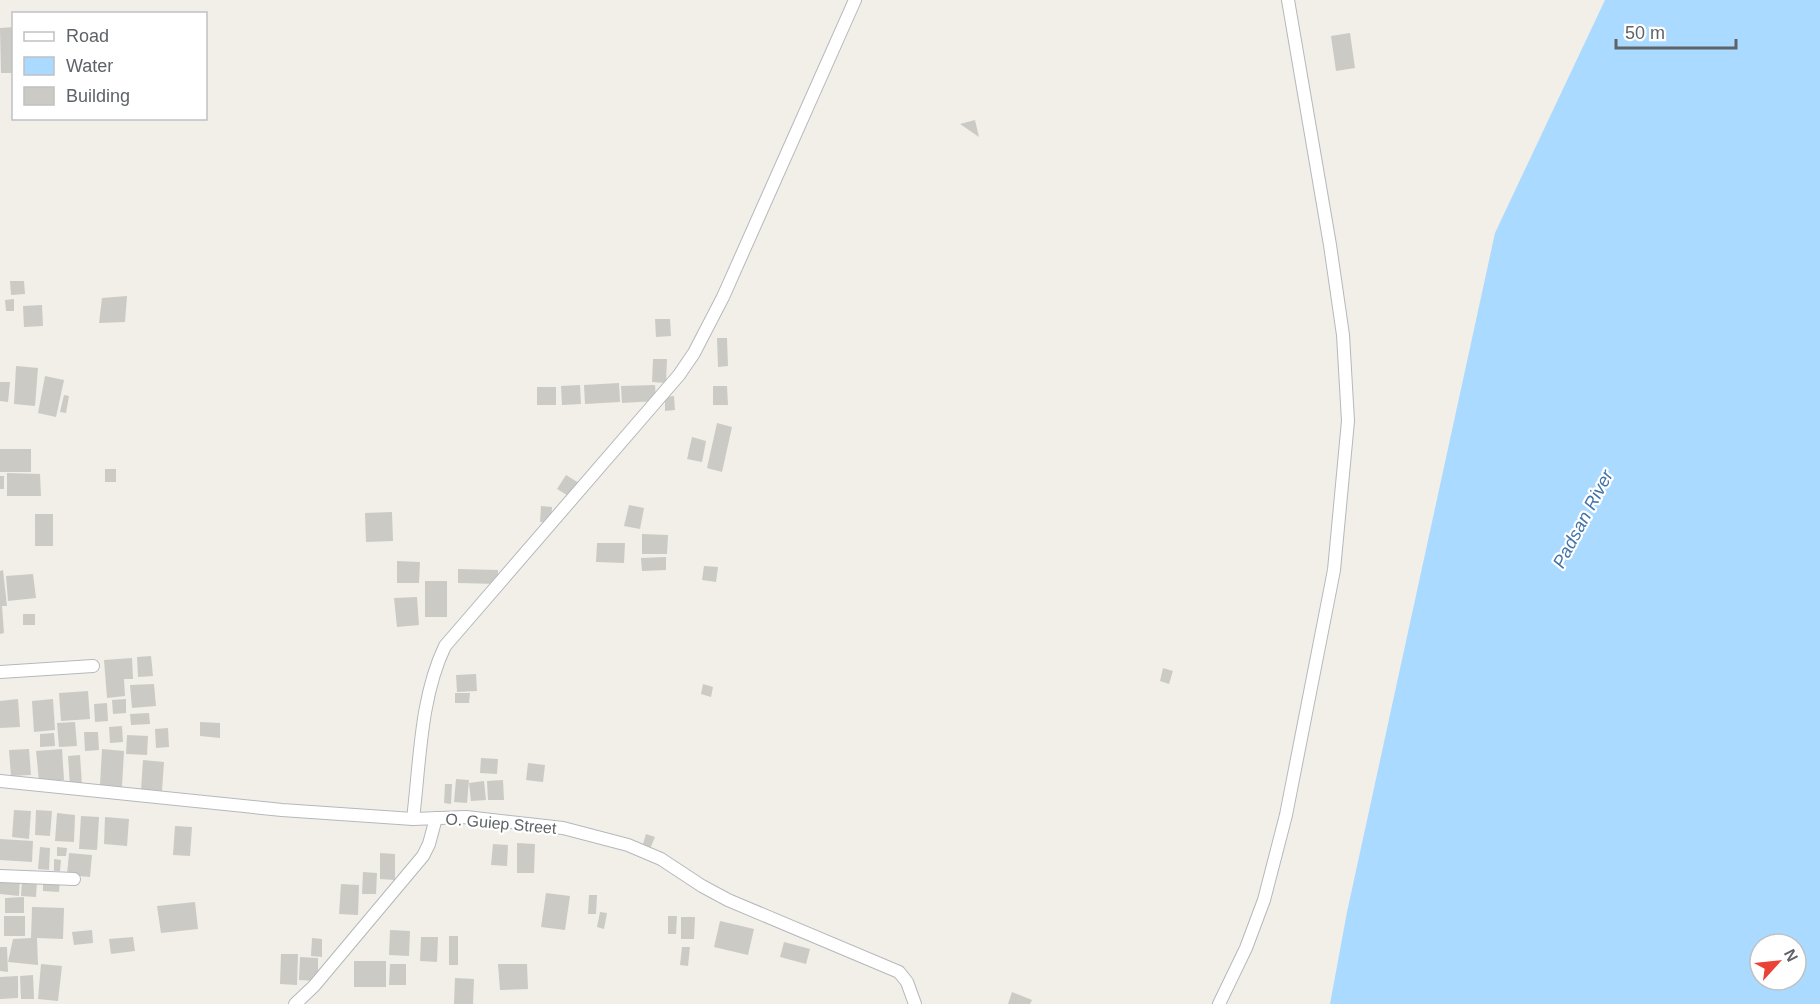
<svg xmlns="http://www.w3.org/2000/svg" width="1820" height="1004" font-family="Helvetica,sans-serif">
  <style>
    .water { fill: #aadaff; fill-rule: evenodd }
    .building { fill: #cccac5 }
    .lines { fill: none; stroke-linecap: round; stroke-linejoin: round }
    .street-casing { stroke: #b5b8bc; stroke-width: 14 }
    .street { stroke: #fff; stroke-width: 12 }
    .labels { text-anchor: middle; stroke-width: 4.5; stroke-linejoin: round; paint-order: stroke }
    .street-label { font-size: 16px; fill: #5f6368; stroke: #fff }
    .water-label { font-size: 18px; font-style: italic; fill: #4174aa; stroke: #fff }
  </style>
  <rect width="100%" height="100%" fill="#f1efe8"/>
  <path class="water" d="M1605,0H1820V1004H1330L1347,912L1495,233ZM1760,944H1796V980H1760Z"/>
  <g class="building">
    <path d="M14,27V73H1L0,28Z"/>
    <path d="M1350,33L1355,68L1336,71L1331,36Z"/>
    <path d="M975,120L979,137L960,124Z"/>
    <path d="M10,281H24L25,294L11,295Z"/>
    <path d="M127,296L125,322L99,323L102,298Z"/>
    <path d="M14,299V311H6L5,300Z"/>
    <path d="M42,305L43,326L24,327L23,306Z"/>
    <path d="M655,319H670L671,336L656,337Z"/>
    <path d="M717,338H727L728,366L718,367Z"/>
    <path d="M653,359H667L666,383L652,382Z"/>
    <path d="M16,366L38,368L35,406L14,404Z"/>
    <path d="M45,376L64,380L56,417L38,413Z"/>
    <path d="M0,382H10L8,402L0,401Z"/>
    <path d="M619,383L620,402L585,404L584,385Z"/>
    <path d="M580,385L581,404L562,405L561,386Z"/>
    <path d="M655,385L656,401L622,403L621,386Z"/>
    <path d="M713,386H727L728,405H713Z"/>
    <rect x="537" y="387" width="19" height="18"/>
    <path d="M64,395L69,396L66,413L60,412Z"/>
    <path d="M674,396L675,410L665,411V397Z"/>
    <path d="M717,423L732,427L722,472L707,468Z"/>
    <path d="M692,437L706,441L702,462L687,459Z"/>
    <rect x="0" y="449" width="31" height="23"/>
    <rect x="105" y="469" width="11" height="13"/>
    <path d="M7,473L40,474L41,496H7Z"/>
    <path d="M566,475L579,483L570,497L557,489Z"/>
    <rect x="0" y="476" width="4" height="13"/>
    <path d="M629,505L644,508L640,529L624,526Z"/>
    <path d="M541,506L552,507L551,522H540Z"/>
    <path d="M392,512L393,541L366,542L365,513Z"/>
    <rect x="35" y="514" width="18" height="32"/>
    <path d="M642,534L668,535L667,554H642Z"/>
    <path d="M597,543H625L624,563L596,562Z"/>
    <path d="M666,557V570L642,571L641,558Z"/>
    <path d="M397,561L420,562L419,583H397Z"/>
    <path d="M704,566L718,567L716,582L702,580Z"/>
    <path d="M458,569L498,570V584L458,583Z"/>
    <path d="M3,570L7,606H2L4,633L0,634V571Z"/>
    <path d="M33,574L36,598L8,601L6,576Z"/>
    <rect x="425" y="581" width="22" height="36"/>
    <path d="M417,597L419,625L397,627L394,598Z"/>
    <rect x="23" y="614" width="12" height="11"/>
    <path d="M151,656L153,676L138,677L137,657Z"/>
    <path d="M132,658L133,679H124L125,696L107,698L104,660Z"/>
    <path d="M1163,668L1173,671L1169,684L1160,681Z"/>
    <path d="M476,674L477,691L457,692L456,675Z"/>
    <path d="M154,684L156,706L132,708L130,685Z"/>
    <path d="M703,684L713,687L711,697L701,694Z"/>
    <path d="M88,691L90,719L61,721L59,693Z"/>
    <path d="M455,693H470L469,703H455Z"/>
    <path d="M18,699L20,727L0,728V701Z"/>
    <path d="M53,699L55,730L34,732L32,701Z"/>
    <path d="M126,699V713L113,714L112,700Z"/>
    <path d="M107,703L108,721L95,722L94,704Z"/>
    <path d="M149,713L150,724L131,725L130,714Z"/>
    <path d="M75,722L77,746L59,747L57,723Z"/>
    <path d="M200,722L220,723V738L200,736Z"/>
    <path d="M122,726L123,742L110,743L109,727Z"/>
    <path d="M168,728L169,747L156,748L155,729Z"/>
    <path d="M84,732H98L99,750L85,751Z"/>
    <path d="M54,733L55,746L40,747V734Z"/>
    <path d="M127,735L148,736L147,755L126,754Z"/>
    <path d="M29,749L31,775L11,776L9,750Z"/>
    <path d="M62,749L64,780L39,781L36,751Z"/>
    <path d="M102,749L124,751L122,787L100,785Z"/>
    <path d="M80,755L82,786H70L68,756Z"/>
    <path d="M481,758L498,759L497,774L480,773Z"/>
    <path d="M143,760L164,762L162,791L141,790Z"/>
    <path d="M528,763L545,765L543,782L526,780Z"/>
    <path d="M456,779L469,780L467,803L454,802Z"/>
    <path d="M503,780L504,800H488L487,781Z"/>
    <path d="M484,781L486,800L471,801L469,783Z"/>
    <path d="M445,784H452L451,804L444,803Z"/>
    <path d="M14,810L31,811L29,839L12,837Z"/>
    <path d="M36,810L52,811L50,836L35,835Z"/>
    <path d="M57,813L75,815L74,842L55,841Z"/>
    <path d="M81,816L99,817L97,850L79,849Z"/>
    <path d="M105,817L129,819L127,846L104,844Z"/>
    <path d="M175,826L192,827L190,856L173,855Z"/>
    <path d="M646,834L655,837L650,849L642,847Z"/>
    <path d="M0,839L33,841L32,862L0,860Z"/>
    <path d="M517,843L535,844L534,873H517Z"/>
    <path d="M493,844L508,845L507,866L491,865Z"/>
    <path d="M40,847L50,848L49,870L38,869Z"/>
    <path d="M57,847L67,848L66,856H57Z"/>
    <path d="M69,853L92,855L90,877L67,875Z"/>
    <path d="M380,853L395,854V880L380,879Z"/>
    <path d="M54,859L61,860L60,871H54Z"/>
    <path d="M363,872L377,873L376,894H362Z"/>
    <path d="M0,877L20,878L19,896L0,894Z"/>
    <path d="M43,879L60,880L59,892L43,891Z"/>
    <path d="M22,880L37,881L36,897L21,896Z"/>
    <path d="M341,884L359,885L358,915L339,914Z"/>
    <path d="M546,893L570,896L565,930L541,927Z"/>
    <path d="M589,895H597L596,914H588Z"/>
    <path d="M24,897V913H5V898Z"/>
    <path d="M195,902L198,929L161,933L157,906Z"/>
    <path d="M32,907L64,908L63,939L37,938L38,965L8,962L13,939L31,938Z"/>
    <path d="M600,912L607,913L604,929L597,927Z"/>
    <rect x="4" y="916" width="21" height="20"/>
    <path d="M668,916H677L676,934H668Z"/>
    <path d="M681,917H695L694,939H681Z"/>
    <path d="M720,921L754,929L748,955L714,947Z"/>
    <path d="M92,930L93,943L74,945L72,932Z"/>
    <path d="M390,930L410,931L409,956L389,955Z"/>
    <rect x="449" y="936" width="9" height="29"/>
    <path d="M133,937L135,951L111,954L109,939Z"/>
    <path d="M421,937H438L437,962L420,961Z"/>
    <path d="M312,938L322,939V957L311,956Z"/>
    <path d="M784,942L810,949L806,964L780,957Z"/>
    <path d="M0,947H7L8,972L0,971Z"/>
    <path d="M682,947H690L688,966L680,965Z"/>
    <path d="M281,954H298L297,985L280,984Z"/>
    <path d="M300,957L318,958V981L299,980Z"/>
    <rect x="354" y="961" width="32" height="26"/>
    <path d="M41,964L62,966L58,1001L38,999Z"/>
    <path d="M390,964H406V985H389Z"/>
    <path d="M498,964H527L528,989L500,990Z"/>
    <path d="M33,975L34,999H21L20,976Z"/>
    <path d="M18,976V998L0,999V977Z"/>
    <path d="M455,978L474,979L473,1004H454Z"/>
    <path d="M1012,992L1032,1000L1030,1004H1008Z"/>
  </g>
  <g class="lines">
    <g class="street-casing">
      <g id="street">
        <path d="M0,672L93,666"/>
        <path d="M0,781L282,810L413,819L466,817L563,828L628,845L661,859L702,886L728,900L899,972L907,982L915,1004"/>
        <path d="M413,819C420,762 420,698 445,646L679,375L694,353L723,297L855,0"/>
        <path d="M0,876L74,879"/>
        <path d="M295,1004L314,986L423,856L429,844L436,818"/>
        <path d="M1219,1004L1246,948L1264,900L1286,815L1334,570L1348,421L1343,335L1330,245L1288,0"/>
      </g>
    </g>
    <use href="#street" class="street"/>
  </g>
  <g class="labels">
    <g class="street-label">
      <text transform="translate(501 823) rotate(5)" y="6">O. Guiep Street</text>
    </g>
    <g class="water-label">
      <text transform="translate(1583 519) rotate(-62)" y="6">Padsan River</text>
    </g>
  </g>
  <rect x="12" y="12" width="195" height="108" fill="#ffffff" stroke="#bfc1c3" stroke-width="1.5"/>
  <rect x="24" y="32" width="30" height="9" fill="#ffffff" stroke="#bfc1c3" stroke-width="1.5"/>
  <text x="66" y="42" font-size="18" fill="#5f6368">Road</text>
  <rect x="24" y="57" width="30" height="18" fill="#aadaff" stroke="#bfc1c3" stroke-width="1.5"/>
  <text x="66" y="72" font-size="18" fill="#5f6368">Water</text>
  <rect x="24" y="87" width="30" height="18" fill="#cccac5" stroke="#bfc1c3" stroke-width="1.5"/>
  <text x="66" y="102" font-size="18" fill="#5f6368">Building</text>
  <g transform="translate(1778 962) rotate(63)"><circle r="28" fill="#ffffff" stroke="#bfc1c3" stroke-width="1.5"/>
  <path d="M0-4.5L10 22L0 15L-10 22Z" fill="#ea4335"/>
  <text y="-9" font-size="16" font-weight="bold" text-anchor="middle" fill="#5f6368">N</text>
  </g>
  <path d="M1616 39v9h120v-9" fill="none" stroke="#5f6368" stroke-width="3"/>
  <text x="1625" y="39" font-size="18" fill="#5f6368" stroke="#ffffff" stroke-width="4.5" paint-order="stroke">50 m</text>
</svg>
